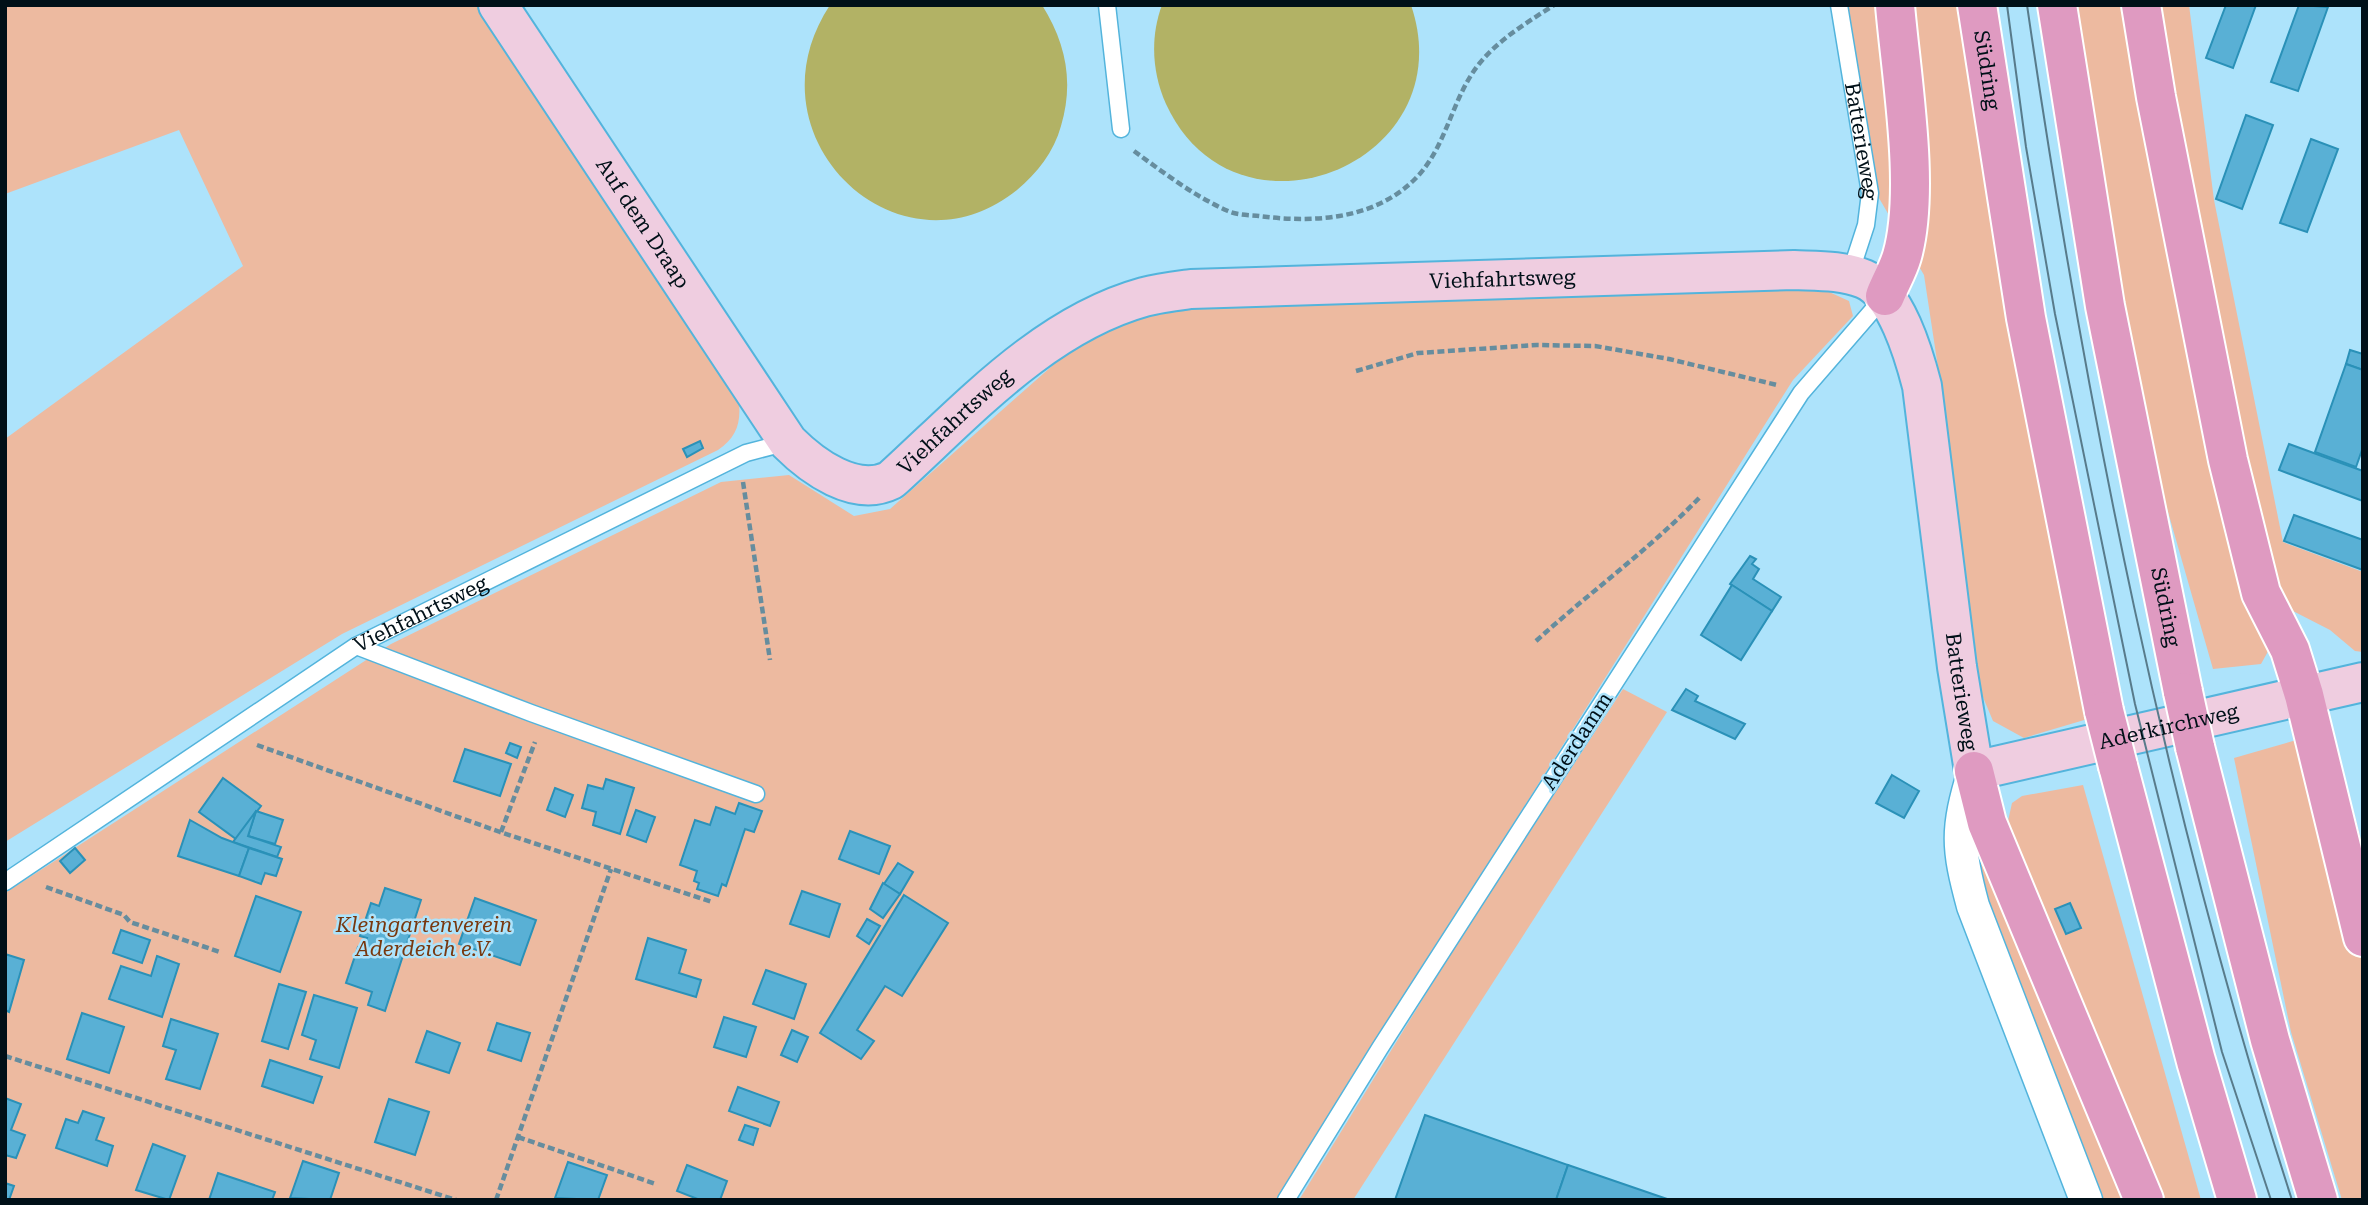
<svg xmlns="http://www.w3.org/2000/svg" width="2368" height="1205" font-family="'Roboto Serif',serif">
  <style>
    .green { fill: #edbaa0 }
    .water { fill: #b2b265 }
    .building { fill: #59b0d5; stroke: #2a91b8; stroke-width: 2 }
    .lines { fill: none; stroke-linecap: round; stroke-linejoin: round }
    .lane-casing { stroke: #53b4dc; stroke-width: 19 }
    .street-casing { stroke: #53b4dc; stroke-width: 35 }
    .secondary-casing { stroke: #53b4dc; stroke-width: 42 }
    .primary-casing { stroke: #fff; stroke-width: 42 }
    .path { stroke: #668d9e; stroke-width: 4.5; stroke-dasharray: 7 3.5; stroke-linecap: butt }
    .lane { stroke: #fff; stroke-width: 16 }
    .street { stroke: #fff; stroke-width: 32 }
    .secondary { stroke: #efcde0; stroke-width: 38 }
    .primary { stroke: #df9ac1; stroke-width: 38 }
    .tram { stroke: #587b8b; stroke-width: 2 }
    .primary-bridge-casing { stroke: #fff; stroke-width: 42; stroke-linecap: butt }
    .primary-bridge { stroke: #df9ac1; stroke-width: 38 }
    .labels { text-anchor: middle; stroke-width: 5; stroke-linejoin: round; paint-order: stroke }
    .street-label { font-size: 21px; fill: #001018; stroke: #ade3fb }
    .park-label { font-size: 21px; font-style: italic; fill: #78380f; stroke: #ade3fb }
  </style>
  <rect width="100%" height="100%" fill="#ade3fb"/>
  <g class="green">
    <path d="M5,5H479L738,397C742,420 738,437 718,450L342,634L5,842V439L243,266L179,130L5,194Z"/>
    <path d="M1846,5H1957L2009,321L2091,718L2024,738L1993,721L1980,690L1941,387L1924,275L1876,193Z"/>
    <path d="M2077,5H2189L2214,200L2283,542L2363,572V652L2355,651L2330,630L2291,610L2261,664L2213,669L2156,470L2125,304Z"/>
    <path d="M1816,286L1849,301L1853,316L1793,380L1276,1200H5V893L391,644L721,482L789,475L854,516L890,509L1077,344L1111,327L1165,307Z"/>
    <path d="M1623,689L1667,712L1353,1200H1299L1461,937Z"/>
    <path d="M2324,732L2338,752L2363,848V1200H2342L2291,1032L2234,758Z"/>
    <path d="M2083,785L2201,1200H2161L2006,830L2012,803L2022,796Z"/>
    <path d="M1970,834L2125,1200H2097L2004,959Z"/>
  </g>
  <g class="water">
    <path d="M830,5H1042C1066,43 1074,82 1061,126C1054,152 1037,173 1017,190C899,285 743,137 830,5Z"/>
    <path d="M1162,5H1411C1465,164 1235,255 1166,104C1152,73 1150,37 1162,5Z"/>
  </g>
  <g class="building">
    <path d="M2226,5H2256L2233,68L2206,58Z"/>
    <path d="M2299,5L2328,7L2298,91L2271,82Z"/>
    <path d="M2246,115L2273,125L2242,209L2216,199Z"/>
    <path d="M2311,139L2338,149L2307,232L2280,223Z"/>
    <path d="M2350,350L2363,354V370L2346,364Z"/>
    <path d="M2346,364L2363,370V447L2356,467L2315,452Z"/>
    <path d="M700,441L703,448L687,457L683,449Z"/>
    <path d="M2289,444L2363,471V501L2279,470Z"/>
    <path d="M2294,515L2363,540V570L2284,541Z"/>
    <path d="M1750,556L1756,559L1752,564L1759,569L1753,579L1781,597L1772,611L1730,584Z"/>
    <path d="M1732,585L1772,611L1741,660L1701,635Z"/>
    <path d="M1686,689L1698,696L1695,701L1745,724L1735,739L1672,710Z"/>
    <path d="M510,743L521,747L517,758L506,753Z"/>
    <path d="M465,749L511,764L500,796L454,781Z"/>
    <path d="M1892,775L1919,791L1904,818L1876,803Z"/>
    <path d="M223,778L261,806L236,839L199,812Z"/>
    <path d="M606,779L634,788L620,834L593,825L596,812L582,808L588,785L603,789Z"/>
    <path d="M555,788L573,795L565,817L547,810Z"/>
    <path d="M739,803L762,811L754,832L745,829L726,886L722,884L718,896L697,889L699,883L694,881L697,871L680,865L695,820L710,825L716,807L735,814Z"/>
    <path d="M636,810L655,817L646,842L627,835Z"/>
    <path d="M256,811L283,820L275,844L248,836Z"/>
    <path d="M256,811L248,836L281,847L277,857L233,842Z"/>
    <path d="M190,820L222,838L249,848L239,876L178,856Z"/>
    <path d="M850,831L890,846L879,874L839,859Z"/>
    <path d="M75,848L85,860L70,873L60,861Z"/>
    <path d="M249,848L282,859L276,876L265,873L261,884L239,876Z"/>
    <path d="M898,863L913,872L900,894L884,884Z"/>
    <path d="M883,883L900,894L883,918L870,909Z"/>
    <path d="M385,888L421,900L385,1011L368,1005L372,992L346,983L358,947L363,949L367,938L360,936L371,903L379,906Z"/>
    <path d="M802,891L840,904L829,937L790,924Z"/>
    <path d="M904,895L948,923L902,996L885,986L857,1030L874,1041L861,1059L820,1033Z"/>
    <path d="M256,896L301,912L280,972L235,956Z"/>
    <path d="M475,898L536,920L520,965L459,944Z"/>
    <path d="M2070,903L2081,928L2066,934L2055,909Z"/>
    <path d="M867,919L880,926L869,944L857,936Z"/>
    <path d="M121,930L150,940L142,963L113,953Z"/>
    <path d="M648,938L686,950L679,973L701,980L696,997L636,979Z"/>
    <path d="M5,954L24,960L9,1012L5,1010Z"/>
    <path d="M157,956L179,964L162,1017L109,999L121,966L151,976Z"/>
    <path d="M766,970L806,984L794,1019L753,1004Z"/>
    <path d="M279,984L306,992L288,1049L262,1041Z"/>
    <path d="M314,995L357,1008L339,1068L310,1059L316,1040L302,1035Z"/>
    <path d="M82,1013L124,1027L109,1073L67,1059Z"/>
    <path d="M724,1017L756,1027L746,1057L714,1047Z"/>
    <path d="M171,1019L218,1034L200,1089L166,1079L176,1050L163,1046Z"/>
    <path d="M497,1023L530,1033L521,1061L488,1050Z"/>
    <path d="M792,1030L808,1037L797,1062L781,1055Z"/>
    <path d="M427,1031L460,1043L449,1073L416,1062Z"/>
    <path d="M270,1060L322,1077L313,1103L262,1086Z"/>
    <path d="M738,1087L779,1102L770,1126L729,1111Z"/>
    <path d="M5,1098L21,1104L11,1130L25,1135L16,1158L5,1155Z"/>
    <path d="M389,1099L429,1112L415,1155L375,1142Z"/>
    <path d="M83,1111L104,1118L96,1140L113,1146L107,1166L56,1148L66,1119L78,1123Z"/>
    <path d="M1425,1115L1568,1165L1556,1200H1395Z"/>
    <path d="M745,1125L758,1129L753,1145L739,1140Z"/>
    <path d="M153,1144L185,1156L169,1200L136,1190Z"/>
    <path d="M303,1161L339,1173L330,1200L290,1198Z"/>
    <path d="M568,1162L607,1175L598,1200L555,1198Z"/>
    <path d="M687,1165L727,1181L720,1200H700L677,1191Z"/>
    <path d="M1568,1165L1670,1200H1556Z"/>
    <path d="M218,1173L275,1192L272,1200H209Z"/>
    <path d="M5,1183L14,1186L9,1200H5Z"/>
  </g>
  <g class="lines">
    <g class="lane-casing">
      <g id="lane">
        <path d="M1107,5L1121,129"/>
        <path id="s1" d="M1839,5L1870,193L1866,225L1850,274"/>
        <path d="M356,646L531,713L756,794"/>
        <path id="s2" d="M5,882L356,646L746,453L788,442"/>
        <path d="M1286,1200L1380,1048L1801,393L1885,296"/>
      </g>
    </g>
    <g class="street-casing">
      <path id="street" d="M1974,771C1956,830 1957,847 1973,906L2086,1200"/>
    </g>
    <g class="secondary-casing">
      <g id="secondary">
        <path id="s3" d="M498,5L788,442C812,466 855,498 891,480C966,412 1043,325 1144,297C1159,293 1176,291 1191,289L1794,270C1818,271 1842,270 1864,279C1896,292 1914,355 1922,386L1957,667L1974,771L2363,682"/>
      </g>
    </g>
    <g class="primary-casing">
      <g id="primary">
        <path id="s4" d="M1977,5L2026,318L2104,711"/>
        <path id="s5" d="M2057,5L2105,306L2183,692"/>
        <path d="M2141,5L2156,97L2228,460L2261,593L2290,650L2304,695L2363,937"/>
        <path d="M1885,296C1890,283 1898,270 1902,256C1921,190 1901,76 1895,5"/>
        <path d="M2195,747L2270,1040L2318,1200"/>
        <path d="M2118,766L2196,1061L2237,1200"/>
        <path d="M1974,771L1987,823L2144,1200"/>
      </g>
    </g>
    <g class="path">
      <path d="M1134,151C1164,173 1194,196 1228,211C1237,215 1249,215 1259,216C1313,223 1373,220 1414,180C1447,148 1451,99 1479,64C1499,39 1528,22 1554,5"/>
      <path d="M1356,371L1418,353L1537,345L1595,346L1669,359L1777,385"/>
      <path d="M743,482L770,660"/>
      <path d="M1536,641C1590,592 1650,549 1701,496"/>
      <path d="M257,745L500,832L712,902"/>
      <path d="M501,832L535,742"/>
      <path d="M46,887L124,915L130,922L220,952"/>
      <path d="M5,1056L456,1200"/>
      <path d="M518,1137L656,1184"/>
      <path d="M496,1200L611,869"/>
    </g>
    <use href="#lane" class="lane"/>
    <use href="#street" class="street"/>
    <use href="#secondary" class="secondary"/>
    <use href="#primary" class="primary"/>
    <g class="tram">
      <path d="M2007,5L2026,147L2055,314L2135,704L2222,1052L2271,1200"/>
      <path d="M2027,5C2086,409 2166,811 2292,1200"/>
    </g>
    <g class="primary-bridge-casing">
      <g id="primary-bridge">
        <path d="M2183,692L2195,747"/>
        <path d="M2104,711L2118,766"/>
      </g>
    </g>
    <use href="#primary-bridge" class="primary-bridge"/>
  </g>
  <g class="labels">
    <g class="street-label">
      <text dy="7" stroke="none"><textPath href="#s4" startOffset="66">Südring</textPath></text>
      <text dy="7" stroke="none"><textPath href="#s1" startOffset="138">Batterieweg</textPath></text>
      <text dy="7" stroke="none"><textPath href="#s3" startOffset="262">Auf dem Draap</textPath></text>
      <text dy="7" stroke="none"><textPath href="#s3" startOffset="1316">Viehfahrtsweg</textPath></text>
      <text dy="7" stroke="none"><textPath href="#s3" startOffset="728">Viehfahrtsweg</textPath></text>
      <text dy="7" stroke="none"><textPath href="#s5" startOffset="612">Südring</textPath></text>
      <text dy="7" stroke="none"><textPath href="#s2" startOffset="495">Viehfahrtsweg</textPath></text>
      <text dy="7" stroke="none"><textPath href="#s3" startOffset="2112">Batterieweg</textPath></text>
      <text dy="7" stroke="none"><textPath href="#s3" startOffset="2392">Aderkirchweg</textPath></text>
      <text transform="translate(1577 741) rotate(-57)" y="7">Aderdamm</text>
    </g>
    <g class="park-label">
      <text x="424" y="932">Kleingartenverein<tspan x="424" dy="24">Aderdeich e.V.</tspan></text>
    </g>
  </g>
  <rect width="2368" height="1205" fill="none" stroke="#001018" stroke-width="14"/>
</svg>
